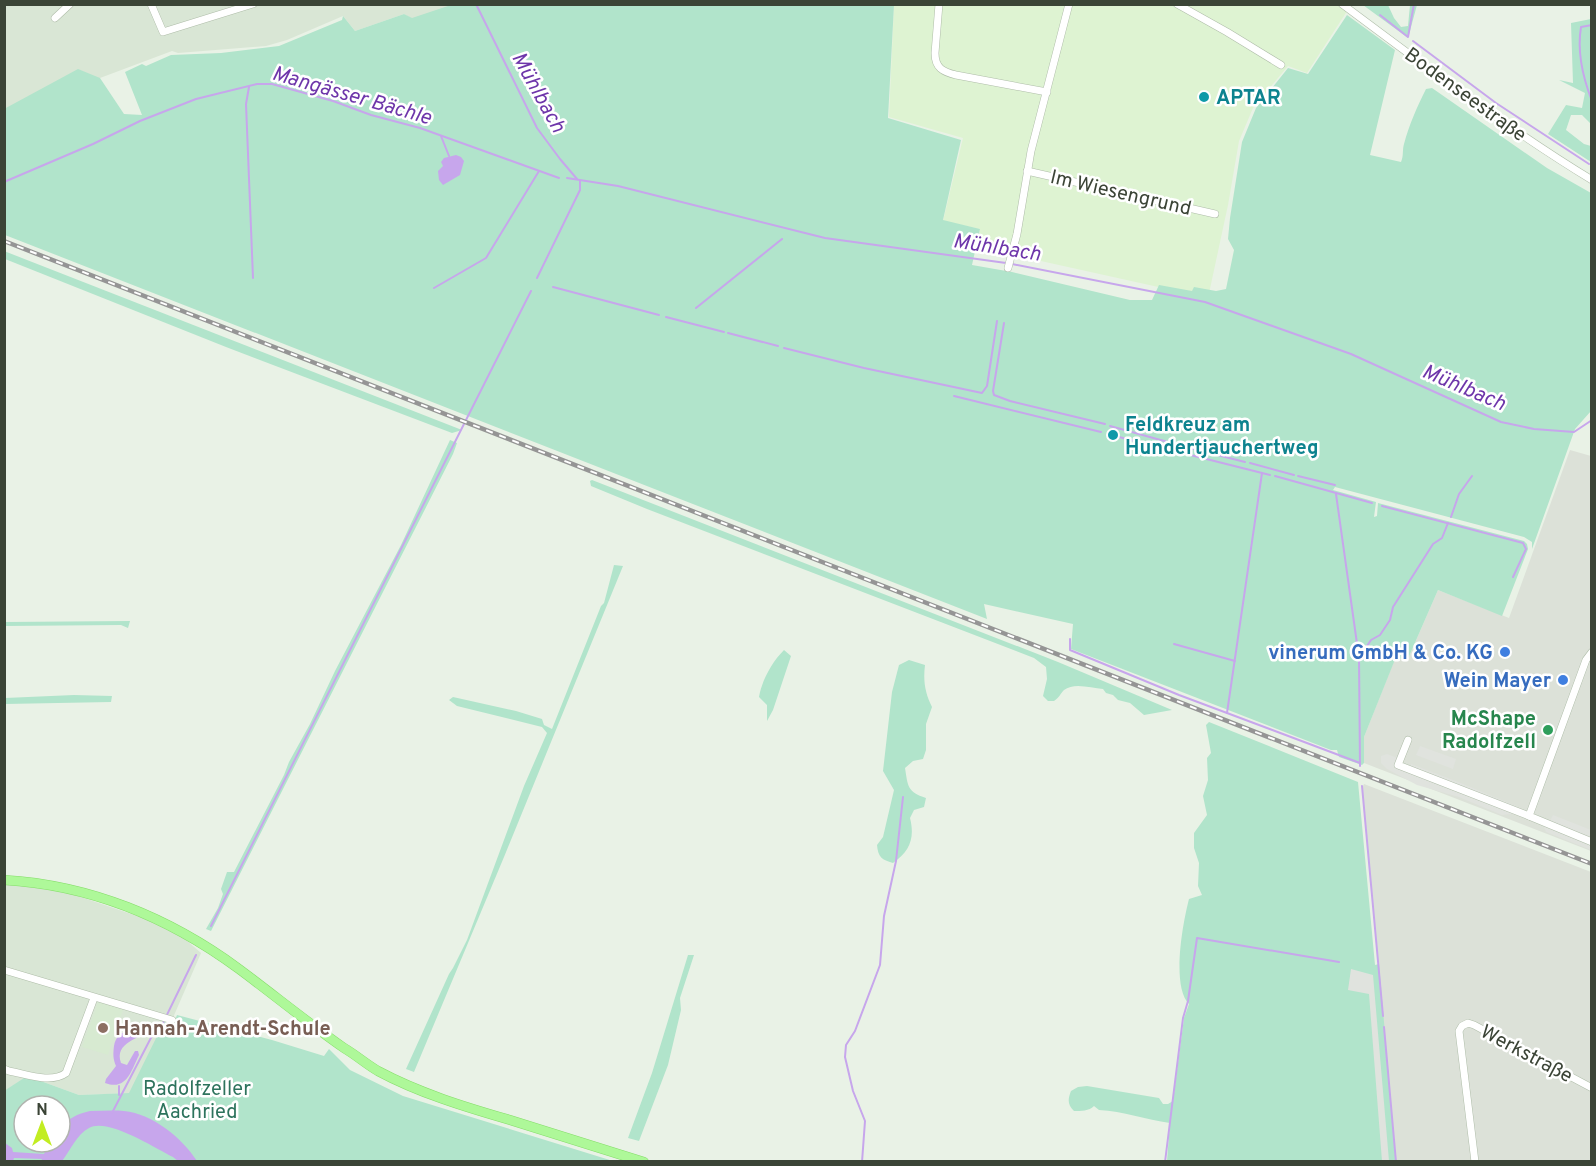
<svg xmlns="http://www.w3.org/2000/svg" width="1596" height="1166" font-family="Overpass,sans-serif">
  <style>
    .residential { fill: #d9e6d5 }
    .commercial { fill: #def3d2 }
    .industrial { fill: #dce1d8 }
    .education { fill: #d7ead1 }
    .green { fill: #b1e4cb; fill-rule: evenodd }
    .parking { fill: #e0e3de }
    .water { fill: #c7a6ec }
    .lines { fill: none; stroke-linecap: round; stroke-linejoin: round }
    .stream { stroke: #c7a6ec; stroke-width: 2 }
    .minor-casing { stroke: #afbda9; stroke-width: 8 }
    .major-casing { stroke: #85dc6a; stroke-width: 10 }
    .minor { stroke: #fff; stroke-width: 7 }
    .major { stroke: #aef899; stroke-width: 9 }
    .rail-casing { stroke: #959595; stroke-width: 4.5 }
    .rail { stroke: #fff; stroke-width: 2; stroke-dasharray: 7; stroke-linecap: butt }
    .culture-dot { fill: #0f9aa8; stroke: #fff; stroke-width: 2 }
    .shop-dot { fill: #3f7fe0; stroke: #fff; stroke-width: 2 }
    .leisure-dot { fill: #2e9e5b; stroke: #fff; stroke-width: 2 }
    .education-dot { fill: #8d6e63; stroke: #fff; stroke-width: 2 }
    .labels { text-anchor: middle; stroke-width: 5; stroke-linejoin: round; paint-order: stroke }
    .street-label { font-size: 20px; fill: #3b4436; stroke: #fff }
    .culture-label { font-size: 20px; font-weight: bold; fill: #0d838f; stroke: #fff; text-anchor: start }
    .shop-label { font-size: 20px; font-weight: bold; fill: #366cbe; stroke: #fff; text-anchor: end }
    .leisure-label { font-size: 20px; font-weight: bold; fill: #27864d; stroke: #fff; text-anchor: end }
    .education-label { font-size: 20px; font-weight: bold; fill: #785e54; stroke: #fff; text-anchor: start }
    .park-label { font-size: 20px; fill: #2d735d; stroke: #fff }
    .water-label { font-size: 21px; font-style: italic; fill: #6e36aa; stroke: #fff }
  </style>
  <rect width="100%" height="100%" fill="#e9f2e6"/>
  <g class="residential">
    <path d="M5,5H454L412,19L404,14L355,31L343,16L287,40L266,46L178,53L172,51L100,78L5,139Z"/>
    <path d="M5,885H20L75,895L149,920L185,939L201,953L172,1020L135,1093L79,1095L27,1076L5,1091Z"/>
  </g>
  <path class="commercial" d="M894,5H1351L1307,73L1288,66L1253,108L1239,141L1228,205L1208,298L977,247L980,229L943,221L963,138L889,117Z"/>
  <g class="industrial">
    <path d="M1570,450L1591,456V851L1364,763V737L1396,656L1407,661L1438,590L1509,618Z"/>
    <path d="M1364,784L1591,872V1161H1396L1362,788Z"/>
  </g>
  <path class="education" d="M98,1002L123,1010L108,1055L82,1047Z"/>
  <g class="green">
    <path d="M454,4L894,5L888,118L961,140L943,220L980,229L972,265L1012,272L1130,300H1152L1159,285L1192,291L1194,287L1216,291L1226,289L1234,250L1228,239L1230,218L1242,142L1256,108L1288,68L1308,74L1347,15L1395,50L1370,155L1401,162C1404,155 1402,151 1404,144C1409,125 1417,107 1426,89L1432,88L1547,168L1591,193V411L1575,429L1532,549V542L1524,537L1335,487L1333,490L1376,502L1374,517L1377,516L1378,503L1524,541L1527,544L1528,549L1502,616L1438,590L1407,661L1396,657L1364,737V763L1362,765L1339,757L1337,750H1331L1071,649L1073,624L984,604L987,619L5,235L4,109L78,69L100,78L124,114L142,115L125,72L142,64L146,66L171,55L221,53L279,46L342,20L343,16L355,31L404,14L412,18Z"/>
    <path d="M1363,5H1388L1394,18L1401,27L1408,26L1410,5H1417L1408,38Z"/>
    <path d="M1591,19V124L1582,115H1571L1566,130L1584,144L1591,146V162L1548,134L1566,105L1582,108L1585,93L1559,80L1573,83L1571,23Z"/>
    <path d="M4,251L462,430L452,433L226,347L5,259Z"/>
    <path d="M450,440L457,443L453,454L211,931L206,929L218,908L223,894L221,889L227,872H234L284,775L289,762L310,724L335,671L401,545Z"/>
    <path d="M592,480L1058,662L1172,710L1144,715L1130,703L1118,700L1113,695L1106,693L1103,689C1091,688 1074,682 1064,690C1060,694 1059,698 1054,701H1048L1043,696L1047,679L1046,667L1034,658L647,509L591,486L590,481Z"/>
    <path d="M614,565L623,566L504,857L414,1072L406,1069L449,974L453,968L467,940L524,786L547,733L542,727L457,706L449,700L453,697L516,711L542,719L544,725L552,729L601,606L604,603Z"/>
    <path d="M130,621L128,628L121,625L4,626L5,622Z"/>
    <path d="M784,650L791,656L773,710L767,721V705L759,697C762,680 772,662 784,650Z"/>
    <path d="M909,660L925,665C923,681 925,693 932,707L926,724V750L923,759L913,761L905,768C908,786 907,792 926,798L924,807L914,810L910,818C915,838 910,851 893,863C882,860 878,857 877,845L883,837L894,790L883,771L892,692L899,665Z"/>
    <path d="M74,695L112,696L111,702L5,704V698Z"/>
    <path d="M1209,722L1358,782L1375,965L1379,964L1396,1161H1167L1170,1123C1146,1120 1123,1111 1099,1110L1094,1106C1089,1111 1081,1111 1074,1111C1067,1104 1068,1099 1071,1091L1078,1087L1087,1086L1159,1098L1163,1104H1168L1173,1101L1184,1018L1189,1004C1171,986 1183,922 1189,899L1202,895L1198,886L1199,863L1194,848V833L1207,815L1203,796L1208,780L1207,758L1211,753L1206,725Z"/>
    <path d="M688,955H694L680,998L681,1010L668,1065L639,1141L628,1138L652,1073Z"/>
    <path d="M177,1015L272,1040L324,1056L329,1049L350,1070L403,1096L613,1161H5L4,1091L27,1076L79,1095L129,1093L164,1022L173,1025ZM24,1106H60V1142H24Z"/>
  </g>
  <g class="parking">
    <path d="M1420,746L1456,759L1453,769L1416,755Z"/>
    <path d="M1387,754L1400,759L1398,765L1408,769L1411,764L1458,782L1521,808V813L1502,815L1459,797L1417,785L1387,769L1381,763V756Z"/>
    <path d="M1553,815L1591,830V850L1546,832L1542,822L1548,824Z"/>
    <path d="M1351,969L1373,975L1389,1161H1382L1369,994L1348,990Z"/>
  </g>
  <g class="water">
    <path d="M456,155L461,157L464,161L460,175L443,185L439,180L438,171L443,166L441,162L444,158Z"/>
    <path d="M146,1027L150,1029C139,1040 114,1042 121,1063L127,1065L135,1051H138L139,1055C131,1071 127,1091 105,1083L106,1079L116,1066C113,1059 113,1054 114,1046C117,1029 132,1030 146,1027Z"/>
    <path d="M90,1111C101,1111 113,1110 124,1111C153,1114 182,1138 197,1161H178L173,1157C155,1148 107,1117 89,1128C77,1134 70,1151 62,1161H41L42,1159L14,1158L13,1161H5V1143L12,1148L13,1152L44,1154L49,1142H60V1128C69,1118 77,1114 90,1111Z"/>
  </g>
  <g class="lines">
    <g class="stream">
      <path d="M476,4L537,128L560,159L577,179"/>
      <path d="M1380,15L1408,37L1414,4"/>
      <path d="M1592,25L1581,27C1577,51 1583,78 1592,101"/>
      <path d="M1413,41L1496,103L1589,164"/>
      <path d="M249,87L246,104L253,278"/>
      <path d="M441,136L449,156"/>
      <path d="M567,178L618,186L825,238L1006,263"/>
      <path d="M4,182L93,144L140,121L196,99L257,84H272L333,101L371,115L420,128L559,178"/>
      <path d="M1012,264L1205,302L1351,354L1501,422L1534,429L1574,432L1592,420"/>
      <path d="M537,278L580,190V181"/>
      <path d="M553,287L659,315"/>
      <path d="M434,288L486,258L539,171"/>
      <path d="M696,308L782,239"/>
      <path d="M666,317L724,332"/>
      <path d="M1004,323L993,391L994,395L1010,401L1105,424"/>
      <path d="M728,333L778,346"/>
      <path d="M784,348L864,368L982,393L987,386L997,321"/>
      <path d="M954,396L1101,432"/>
      <path d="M1110,426L1175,444"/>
      <path d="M1115,436L1270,475"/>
      <path d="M1182,446L1245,462"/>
      <path d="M1250,463L1294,475"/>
      <path d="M1275,476L1372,503"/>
      <path d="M1298,476L1335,485"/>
      <path d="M1336,494L1359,658L1360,766"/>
      <path d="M1382,506L1523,543L1526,549L1513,577"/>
      <path d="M1451,517L1459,494L1472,476"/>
      <path d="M1070,639V650L1179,695L1360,763"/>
      <path d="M1174,644L1235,661"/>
      <path d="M1359,658L1371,640L1380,635L1390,620L1393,607L1433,544L1442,538L1448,523"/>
      <path d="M1227,713L1262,473"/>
      <path d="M1362,786L1383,1016"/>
      <path d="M211,926L531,291"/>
      <path d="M1384,1027L1396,1162"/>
      <path d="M119,1095V1086"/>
      <path d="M112,1113L155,1030L163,1023L196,955"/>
      <path d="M862,1162L865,1121L853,1091L845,1057L846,1045L855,1031L880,965L884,916L896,861L903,797"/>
      <path d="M1165,1162L1183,1018L1188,1001L1197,938L1339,962"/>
    </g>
    <g class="minor-casing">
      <g id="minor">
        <path d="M151,4L163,32L253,4"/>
        <path d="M939,4L935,53C935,68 943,72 956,75L1047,92"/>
        <path d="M1177,4L1227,32L1281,65"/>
        <path d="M1342,4C1424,65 1505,127 1592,180"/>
        <path d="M55,18L70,4"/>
        <path d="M1027,171L1215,214"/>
        <path d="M1008,268L1017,234L1031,151L1069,4"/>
        <path d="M1592,652L1586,660L1529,816L1592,842"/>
        <path d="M1408,740L1398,765L1529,816"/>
        <path d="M4,970L172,1020"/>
        <path d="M4,1069L9,1071C26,1074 51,1084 66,1073L94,998"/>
        <path d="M1475,1162L1459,1031L1462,1026L1468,1023L1474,1025L1592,1088"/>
      </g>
    </g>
    <g class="major-casing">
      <path id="major" d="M4,880C90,885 170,918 239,969C274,995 308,1023 344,1048C356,1055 366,1064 378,1071C419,1093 465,1107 510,1120C555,1134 600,1148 644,1162"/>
    </g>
    <use href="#minor" class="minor"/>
    <use href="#major" class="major"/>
    <g class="rail-casing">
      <path id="rail" d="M4,241L1592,864"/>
    </g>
    <use href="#rail" class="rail"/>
  </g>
  <g class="culture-dot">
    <circle cx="1204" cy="97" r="6"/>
    <circle cx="1113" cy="435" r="6"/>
  </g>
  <g class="shop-dot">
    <circle cx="1505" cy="652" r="6"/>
    <circle cx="1563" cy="680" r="6"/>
  </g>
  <circle class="leisure-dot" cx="1548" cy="730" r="6"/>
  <circle class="education-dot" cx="103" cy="1028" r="6"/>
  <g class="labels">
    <g class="street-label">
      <text transform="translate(1466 94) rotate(36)" y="7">Bodenseestraße</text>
      <text transform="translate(1121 192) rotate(13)" y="7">Im Wiesengrund</text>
      <text transform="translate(1527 1053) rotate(28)" y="7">Werkstraße</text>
    </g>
    <g class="culture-label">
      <text x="1216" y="104">APTAR</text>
      <text x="1125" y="431">Feldkreuz am<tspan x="1125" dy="23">Hundertjauchertweg</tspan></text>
    </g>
    <g class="shop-label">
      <text x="1493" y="659">vinerum GmbH &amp; Co. KG</text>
      <text x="1551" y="687">Wein Mayer</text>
    </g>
    <g class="leisure-label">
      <text x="1536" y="725">McShape<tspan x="1536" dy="23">Radolfzell</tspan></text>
    </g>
    <g class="education-label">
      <text x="115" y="1035">Hannah-Arendt-Schule</text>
    </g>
    <g class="park-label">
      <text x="197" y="1095">Radolfzeller<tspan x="197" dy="23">Aachried</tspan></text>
    </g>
    <g class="water-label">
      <text transform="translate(539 92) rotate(61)" y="7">Mühlbach</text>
      <text transform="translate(352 95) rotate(16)" y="7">Mangässer Bächle</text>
      <text transform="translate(997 247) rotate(9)" y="7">Mühlbach</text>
      <text transform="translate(1464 387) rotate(23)" y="7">Mühlbach</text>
    </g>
  </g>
  <rect width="1596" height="1166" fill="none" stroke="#3b4436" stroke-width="12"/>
  <g transform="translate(42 1124)"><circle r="28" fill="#ffffff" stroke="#b1b4af" stroke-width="1.5"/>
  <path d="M0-4.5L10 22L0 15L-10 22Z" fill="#c2ed22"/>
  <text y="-9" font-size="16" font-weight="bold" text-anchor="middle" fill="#3b4436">N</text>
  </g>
</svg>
